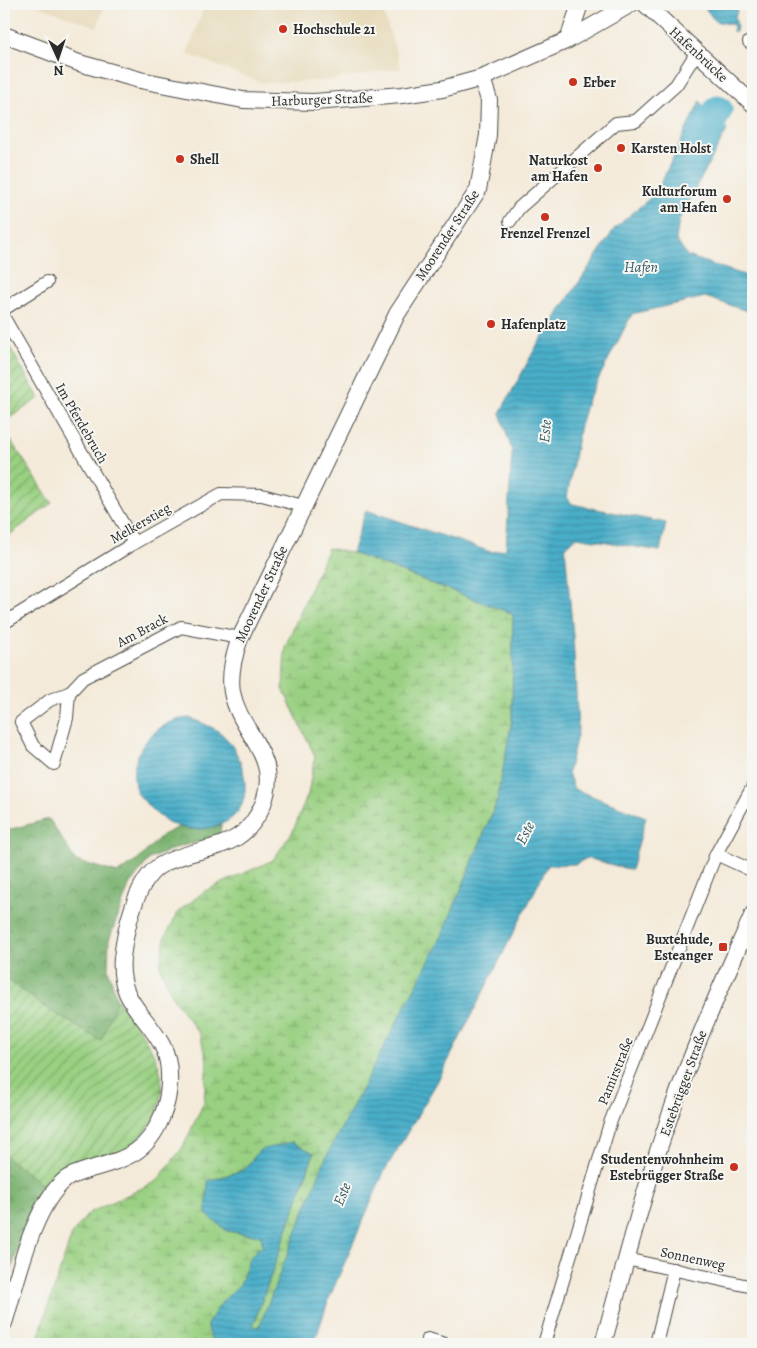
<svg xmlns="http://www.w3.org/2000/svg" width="757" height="1348" font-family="Alegreya,serif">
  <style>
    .built { fill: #e7daba }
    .forest { fill: url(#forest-crowns); stroke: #526e4d }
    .wetland { fill: url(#wetland-marsh); stroke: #627e56 }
    .garden { fill: url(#garden-furrows); stroke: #627e56 }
    .water { fill: url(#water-rules); stroke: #3a6c7a }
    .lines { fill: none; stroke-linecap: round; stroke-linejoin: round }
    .river { stroke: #49aec9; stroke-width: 29 }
    .minor-casing { stroke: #494845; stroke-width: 14 }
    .tertiary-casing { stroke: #494845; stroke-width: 18 }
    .minor { stroke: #fff; stroke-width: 12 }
    .tertiary { stroke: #fff; stroke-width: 16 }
    .poi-dot { fill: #c8321e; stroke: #f6f6f2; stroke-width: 2 }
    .labels { text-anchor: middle; stroke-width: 4; stroke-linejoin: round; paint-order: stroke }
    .poi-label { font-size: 14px; font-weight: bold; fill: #2b2b2b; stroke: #f6f6f2; text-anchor: start }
    .street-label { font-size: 14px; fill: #2b2b2b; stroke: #f6f6f2 }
    .water-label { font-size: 15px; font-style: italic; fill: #365962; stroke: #f6f6f2 }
  </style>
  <defs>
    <pattern id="forest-crowns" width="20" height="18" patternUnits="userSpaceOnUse" patternTransform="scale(1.25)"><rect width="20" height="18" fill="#7ab26f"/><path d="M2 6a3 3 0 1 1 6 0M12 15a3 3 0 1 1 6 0" fill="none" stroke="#64915b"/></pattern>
    <pattern id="wetland-marsh" width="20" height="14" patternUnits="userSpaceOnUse" patternTransform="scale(1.25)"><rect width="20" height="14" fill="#99d081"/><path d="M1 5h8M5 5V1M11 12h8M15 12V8" fill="none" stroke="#7da96a"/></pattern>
    <pattern id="garden-furrows" width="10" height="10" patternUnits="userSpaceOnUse" patternTransform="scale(1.25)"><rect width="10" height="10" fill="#99d081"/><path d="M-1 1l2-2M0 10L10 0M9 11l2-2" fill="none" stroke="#7da96a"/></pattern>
    <pattern id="water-rules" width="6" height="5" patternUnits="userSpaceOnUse" patternTransform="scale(1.25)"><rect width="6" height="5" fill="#49aec9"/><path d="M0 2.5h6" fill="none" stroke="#3d8ea3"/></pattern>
  </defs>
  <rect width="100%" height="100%" fill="#f6f6f2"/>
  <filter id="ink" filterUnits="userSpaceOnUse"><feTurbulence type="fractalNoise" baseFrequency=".02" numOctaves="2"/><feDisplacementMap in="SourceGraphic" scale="10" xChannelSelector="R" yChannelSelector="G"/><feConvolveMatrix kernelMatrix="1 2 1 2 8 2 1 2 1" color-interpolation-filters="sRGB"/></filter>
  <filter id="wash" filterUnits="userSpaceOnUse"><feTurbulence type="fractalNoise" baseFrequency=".0096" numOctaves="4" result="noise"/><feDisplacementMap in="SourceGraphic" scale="20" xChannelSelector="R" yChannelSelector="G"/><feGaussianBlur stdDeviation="1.12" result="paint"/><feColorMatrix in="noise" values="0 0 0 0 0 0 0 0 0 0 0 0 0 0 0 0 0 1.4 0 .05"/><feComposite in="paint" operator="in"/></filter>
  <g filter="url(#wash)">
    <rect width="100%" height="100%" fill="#f4ead9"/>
    <g class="built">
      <path d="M32,4H105L97,27Z"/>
      <path d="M205,4H381L401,68L332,80L262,83L187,54Z"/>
    </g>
    <g class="forest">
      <path d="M49,819L76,861L118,873L138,860L162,835L179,827L193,830L221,825L219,838L181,846L149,859L129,886L109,940L108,968L117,1000L102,1042L46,1008L4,977V831Z"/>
      <path d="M4,1155L46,1188L20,1243L4,1291Z"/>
    </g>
    <path class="wetland" d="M328,548L352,553L513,614L512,720L497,801L443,934L307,1204L259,1328L253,1326L314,1153L260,1150L244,1170L208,1181L227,1231L261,1236L264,1248L249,1259L241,1283L223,1301L212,1342L215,1344H36L72,1234L89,1213L157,1181L183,1147L204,1102L207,1060L200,1035L173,998L160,967L165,937L179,911L205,891L273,860L293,831L308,794L315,756L283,689L285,647Z"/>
    <g class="garden">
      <path d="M4,337L39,398L4,422Z"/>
      <path d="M4,430L52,503L4,539Z"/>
      <path d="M4,977L46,1008L101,1041L117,1000C131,1019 147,1038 157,1061C170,1093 155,1135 124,1150C107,1158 86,1159 69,1167C60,1171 53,1181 46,1188L4,1155Z"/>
    </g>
    <g class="water">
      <path d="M702,4H739L735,18L737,25L736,32L733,31L734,25L715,21Z"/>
      <path d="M700,101L727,130L679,220L676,240L687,256L753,278V313L705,297L632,314L588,399L580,425L567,497L572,504L666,523L660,551L577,537L565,547L573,635L578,731L568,773L574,789L646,817L631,870L587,858L576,864L548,865L439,1079L384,1172L328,1301L314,1344H215L212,1342L207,1324L223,1301L241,1283L249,1259L258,1248L263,1247L261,1236L227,1231L206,1214L208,1181L244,1170L260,1150L292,1142L314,1153L253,1326L259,1327L325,1159L443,934L497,801L512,720L513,614L352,553L366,510L491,552L506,549L512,451L500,413L536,347L615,228L656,193Z"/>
      <path d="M189,718C200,722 214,727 223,735C247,758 259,811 219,825C190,836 163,825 145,802C142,798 137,794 136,790C125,755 155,720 189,718Z"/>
    </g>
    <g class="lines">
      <path class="river" d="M698,151L718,110"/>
    </g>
  </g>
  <g filter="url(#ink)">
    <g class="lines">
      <g class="minor-casing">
        <g id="minor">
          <path d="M749,42L753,41"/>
          <path d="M510,221L519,208L616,123L636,121L676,85L697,52"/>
          <path d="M4,309L47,282"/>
          <path d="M4,318L134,543"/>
          <path d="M4,623L134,543L221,494L262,495L303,506"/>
          <path d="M69,693L67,718L54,764L33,746L21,722L50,700L69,693L83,678L181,627L240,638"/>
          <path d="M716,854L753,786"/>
          <path d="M626,1259L753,1287"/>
          <path d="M428,1339L445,1344"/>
          <path d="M544,1344L610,1123L716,854L753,871"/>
          <path d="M656,1344L674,1269"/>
        </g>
      </g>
      <g class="tertiary-casing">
        <g id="tertiary">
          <path d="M645,4L753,104"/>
          <path d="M4,35L79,63L140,80L243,100L314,102L402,95L442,89L482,78L568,40L631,4"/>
          <path d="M568,40L580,4"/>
          <path d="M4,1323C17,1282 32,1206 66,1179C73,1174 85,1171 94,1168C128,1158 148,1152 162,1116C170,1097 173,1065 162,1045C145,1013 118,1001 122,958C125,931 136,879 161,865C200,843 242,856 263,804C282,756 240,734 232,692C229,673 234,655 240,638L397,314L478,190L488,135L489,100L482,78"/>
          <path d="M603,1344C625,1265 645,1185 673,1107C696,1041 725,978 753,914"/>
        </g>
      </g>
      <use href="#minor" class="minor"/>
      <use href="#tertiary" class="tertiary"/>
    </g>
  </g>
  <g class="poi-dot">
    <circle cx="283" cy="29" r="5"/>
    <circle cx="573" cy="82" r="5"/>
    <circle cx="621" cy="148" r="5"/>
    <circle cx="180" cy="159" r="5"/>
    <circle cx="598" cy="168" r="5"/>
    <circle cx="727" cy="199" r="5"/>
    <circle cx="545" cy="217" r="5"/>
    <circle cx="491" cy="324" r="5"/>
    <rect x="718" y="942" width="10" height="10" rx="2.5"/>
    <circle cx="734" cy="1167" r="5"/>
  </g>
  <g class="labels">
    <g class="poi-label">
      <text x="293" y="34">Hochschule 21</text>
      <text x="583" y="87">Erber</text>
      <text x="631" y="153">Karsten Holst</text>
      <text x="190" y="164">Shell</text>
      <text x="588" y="165" text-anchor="end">Naturkost<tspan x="588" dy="16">am Hafen</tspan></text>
      <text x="717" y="196" text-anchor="end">Kulturforum<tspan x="717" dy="16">am Hafen</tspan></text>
      <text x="545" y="238" text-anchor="middle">Frenzel Frenzel</text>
      <text x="501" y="329">Hafenplatz</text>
      <text x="713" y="944" text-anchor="end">Buxtehude,<tspan x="713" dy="16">Esteanger</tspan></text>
      <text x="724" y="1164" text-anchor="end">Studentenwohnheim<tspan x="724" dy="16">Estebrügger Straße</tspan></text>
    </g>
    <g class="street-label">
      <text transform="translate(699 54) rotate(43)" y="5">Hafenbrücke</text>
      <text transform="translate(322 99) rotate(-2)" y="5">Harburger Straße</text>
      <text transform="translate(447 235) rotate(-57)" y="5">Moorender Straße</text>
      <text transform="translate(82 423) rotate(60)" y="5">Im Pferdebruch</text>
      <text transform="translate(140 523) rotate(-30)" y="5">Melkerstieg</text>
      <text transform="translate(261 594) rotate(-65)" y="5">Moorender Straße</text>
      <text transform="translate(142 630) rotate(-28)" y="5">Am Brack</text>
      <text transform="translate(615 1071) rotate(-68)" y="5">Pamirstraße</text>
      <text transform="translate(683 1083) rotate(-70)" y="5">Estebrügger Straße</text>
      <text transform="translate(693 1258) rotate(12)" y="5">Sonnenweg</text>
    </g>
    <g class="water-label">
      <text x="641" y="272">Hafen</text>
      <text transform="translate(545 431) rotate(-85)" y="5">Este</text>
      <text transform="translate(525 833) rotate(-63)" y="5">Este</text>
      <text transform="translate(342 1194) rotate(-68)" y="5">Este</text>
    </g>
  </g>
  <rect width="757" height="1348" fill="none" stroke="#f6f6f2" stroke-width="20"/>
  <g transform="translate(58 58) rotate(177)" stroke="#f6f6f2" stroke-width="4" paint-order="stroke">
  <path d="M0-4L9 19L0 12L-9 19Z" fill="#2b2b2b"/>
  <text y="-8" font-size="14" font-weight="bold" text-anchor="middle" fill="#2b2b2b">N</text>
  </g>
</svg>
